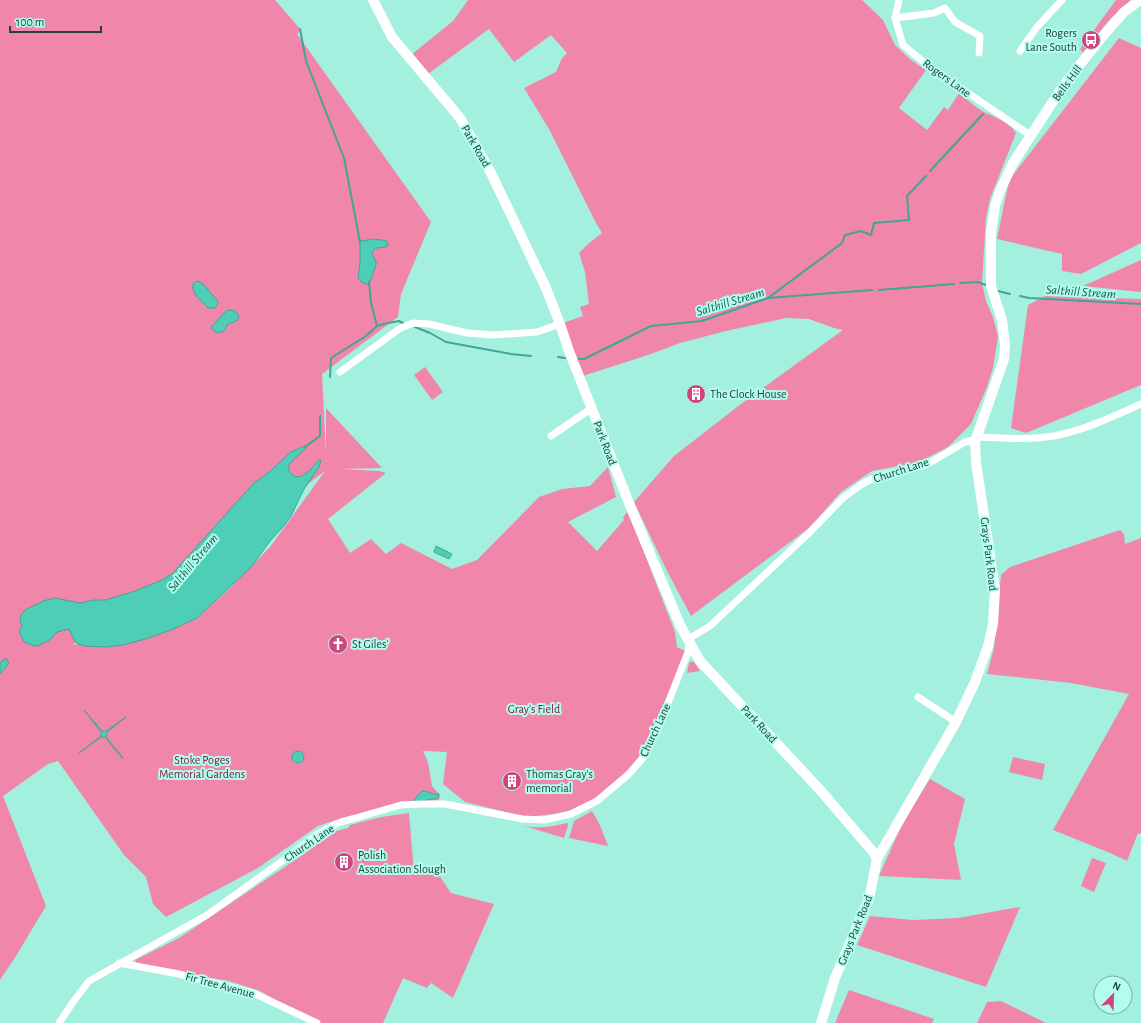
<svg xmlns="http://www.w3.org/2000/svg" width="1141" height="1023" font-family="'Alegreya Sans',sans-serif">
  <style>
    .green { fill: #f087ab; fill-rule: evenodd }
    .water { fill: #4fceb7; stroke: #42a492 }
    .lines { fill: none; stroke-linecap: round; stroke-linejoin: round }
    .stream { stroke: #42a492; stroke-width: 2 }
    .minor { stroke: #fff; stroke-width: 7 }
    .secondary { stroke: #fff; stroke-width: 10 }
    .labels { text-anchor: middle; stroke-width: 4; stroke-linejoin: round; paint-order: stroke }
    .poi-label { font-size: 12px; fill: #22413a; stroke: #b2fded; text-anchor: start }
    .street-label { font-size: 12px; fill: #22413a; stroke: #b2fded }
    .park-label { font-size: 12px; fill: #811b48; stroke: #b2fded }
    .water-label { font-size: 13px; font-style: italic; fill: #165c50; stroke: #b2fded }
  </style>
  <rect width="100%" height="100%" fill="#a4f0df"/>
  <g class="green">
    <path d="M0,0H275L301,30L297,34L431,222L401,294L398,317L322,374L326,454V408L382,468L340,469L379,471L386,473L328,519L350,553L371,539L386,554L401,543L452,569L477,560L539,497L562,489L590,486L608,467L616,497L568,522L597,551L624,520L623,517L628,511L675,632L677,647L687,652L641,754L624,774L596,798L565,813L526,817L465,802L443,784L447,752L423,751L428,762L432,786L440,795L439,800L410,803L345,817L318,826L258,868L166,917L153,904L146,877L124,855L58,761L48,764L3,796L46,906L16,956L0,980ZM325,471L270,547L228,590L197,618L171,630L123,645L106,647L85,646L78,644L72,645L176,584Z"/>
    <path d="M468,0H862L883,20L895,45L911,60L926,70L899,108L927,130L944,107L948,110L959,93C967,99 974,106 982,111C994,117 1008,121 1016,133L990,199L986,218L982,283L986,301L993,317L998,336L993,368L987,387L971,424L948,447L919,462L872,471L841,492L809,528L691,616L667,571L634,502L674,456L737,407L843,330L834,328L809,319L786,318L726,331L680,343L648,355L583,376L563,323L583,316L580,307L589,304L585,272L579,253L588,244L602,233L596,223L549,129L524,88L556,72L562,58L567,53L551,35L514,62L489,29L428,74L411,55L453,21Z"/>
    <path d="M1116,0H1131L1110,19L1083,53L1080,49Z"/>
    <path d="M1119,38L1141,48V243L1081,274L1062,271V254L997,239L1009,180Z"/>
    <path d="M1141,260V292L1083,286Z"/>
    <path d="M1045,296L1141,299V385L1026,433L1011,428L1028,305Z"/>
    <path d="M425,367L443,392L432,400L414,375Z"/>
    <path d="M1120,530L1124,534L1125,544L1141,538V834L1138,833L1127,861L1110,853L1053,830L1129,694L1071,683L987,674L994,648L1001,575L1010,567Z"/>
    <path d="M692,661L695,663L700,671L687,673L689,663Z"/>
    <path d="M1013,757L1045,764L1042,780L1009,772Z"/>
    <path d="M930,779L965,799L954,844L961,880L879,876L903,822Z"/>
    <path d="M592,811L600,825L608,846L569,838L574,821Z"/>
    <path d="M409,813L414,872L435,869L451,893L494,904L453,998L431,983L427,988L403,978L383,1023H315L260,991L229,981L137,965L135,960L179,938L304,854L332,832L348,828L350,825L381,817Z"/>
    <path d="M568,823V826L564,838L524,826C538,829 554,826 568,823Z"/>
    <path d="M1092,858L1106,863L1094,892L1081,886Z"/>
    <path d="M1020,907L986,987L857,945L870,916L913,920L958,918Z"/>
    <path d="M849,990L934,1019L932,1023H835Z"/>
    <path d="M1001,1001L1046,1023H977L987,1002Z"/>
  </g>
  <g class="water">
    <path d="M375,239L387,241L388,246C382,249 374,245 372,254L376,262V265L369,284H366L362,282L358,277L360,263V241Z"/>
    <path d="M197,281C206,283 210,294 217,300L218,303L215,308H208C202,300 191,295 193,284Z"/>
    <path d="M229,310L235,311L239,316C237,323 232,322 227,325L224,331C219,333 216,333 212,329V326L226,311Z"/>
    <path d="M307,445L306,448L293,460L289,465L288,469C298,487 311,469 319,460H321L319,467L304,489L291,516L283,527L270,541L252,566L197,618L171,630L145,639L123,645L106,647L85,646L78,644L74,640L69,629L57,632L51,639L40,645L34,646L24,642L19,632L22,626L20,621L21,615L25,610L43,601L55,598L80,603L94,600H106L135,591L162,580L173,573L254,483L268,473L291,452Z"/>
    <path d="M436,546L452,554L449,559L434,552Z"/>
    <path d="M6,658L9,663L0,674V663Z"/>
    <path d="M84,710L102,731H106L126,717L107,732L106,737L123,758H122L105,737H101L79,753L101,736V732Z"/>
    <circle cx="298" cy="757" r="6"/>
    <path d="M422,791C428,791 432,795 439,794L438,798L411,803Z"/>
  </g>
  <g class="lines">
    <g class="stream">
      <path d="M300,29L306,61L344,158L360,242"/>
      <path d="M930,171L983,114"/>
      <path d="M369,282L371,303L377,326"/>
      <path d="M960,283L978,282L986,285"/>
      <path d="M879,290L954,284"/>
      <path d="M998,291L1010,294"/>
      <path d="M1020,296L1029,298L1141,304"/>
      <path d="M768,298L842,243L845,235L861,231L871,235L874,223L909,220L907,196L926,176"/>
      <path d="M415,327L430,333L446,342L511,354L531,356"/>
      <path d="M558,357L565,358"/>
      <path d="M577,359H584L651,326L702,321L768,298L872,290"/>
      <path d="M330,377L331,358L366,336L377,326L383,324L399,321L403,323"/>
      <path d="M305,447L320,436V416"/>
    </g>
    <g class="minor">
      <path d="M899,0L895,18L903,45L931,68L1030,135"/>
      <path d="M895,18L934,13L945,8L955,22L980,36L979,53"/>
      <path d="M1020,51L1037,27L1062,0"/>
      <path d="M340,372L399,329L413,323L429,324L467,333L493,335L537,332L560,324"/>
      <path d="M551,436L592,408"/>
      <path d="M977,437C1003,438 1029,440 1054,436C1082,431 1115,416 1141,404"/>
      <path d="M918,697L956,722"/>
      <path d="M119,963L179,974L253,993L317,1023"/>
      <path d="M59,1023L73,1002L89,981L207,915L285,859L316,835L338,823L401,805L422,804H445L522,819L544,820L571,814L597,801L629,774L643,758L663,716L688,652L690,638L710,626L809,533L843,498L862,484L876,477L926,465L965,442L973,440L975,442"/>
    </g>
    <g class="secondary">
      <path d="M373,0L392,37L460,118L491,173L546,288L560,324L569,351L631,508L680,625L700,661L821,791L874,853L877,859"/>
      <path d="M821,1023L835,978L869,899L877,859L956,722L975,682L988,646L993,624L995,590L976,462L975,442L1004,359L1005,345L1002,320L991,286V233L995,206L1000,191L1013,163L1063,86L1102,37L1124,12L1140,0"/>
    </g>
  </g>
  <defs>
    <g id="bus-disc" transform="scale(1)"><circle r="9.5" fill="#cf457d" stroke="#b2fded"/><path d="M-5-6H5V4H4V6H2V4H-2V6H-4V4H-5ZM-3.5-4V0h7V-4ZM-3.5 1.2v1.5H-2V1.2ZM2 1.2v1.5H3.5V1.2Z" fill="#fff"/></g>
    <g id="building-disc" transform="scale(1)"><circle r="9.5" fill="#cf457d" stroke="#b2fded"/><path d="M-4-6H4V6H1V3H-1V6H-4ZM-2.5-4.3h1.7v1.8h-1.7ZM.8-4.3h1.7v1.8H.8ZM-2.5-1h1.7V.8h-1.7ZM.8-1h1.7V.8H.8Z" fill="#fff"/></g>
    <g id="church-disc" transform="scale(1)"><circle r="9.5" fill="#cf457d" stroke="#b2fded"/><path d="M-1.2-6h2.4v3.5h3.3v2.4h-3.3V6h-2.4V-.1h-3.3v-2.4h3.3Z" fill="#fff"/></g>
  </defs>
  <g fill-rule="evenodd">
    <use href="#bus-disc" x="1091" y="40"/>
    <use href="#building-disc" x="696" y="394"/>
    <use href="#church-disc" x="338" y="644"/>
    <use href="#building-disc" x="512" y="781"/>
    <use href="#building-disc" x="344" y="862"/>
  </g>
  <g class="labels">
    <g class="poi-label">
      <text x="1077" y="37" text-anchor="end">Rogers<tspan x="1077" dy="14">Lane South</tspan></text>
      <text x="710" y="398">The Clock House</text>
      <text x="352" y="648">St Giles'</text>
      <text x="526" y="778">Thomas Gray's<tspan x="526" dy="14">memorial</tspan></text>
      <text x="358" y="859">Polish<tspan x="358" dy="14">Association Slough</tspan></text>
    </g>
    <g class="street-label">
      <text transform="translate(947 78) rotate(36)" y="4">Rogers Lane</text>
      <text transform="translate(1067 83) rotate(-54)" y="4">Bells Hill</text>
      <text transform="translate(476 146) rotate(60)" y="4">Park Road</text>
      <text transform="translate(605 443) rotate(69)" y="4">Park Road</text>
      <text transform="translate(901 470) rotate(-18)" y="4">Church Lane</text>
      <text transform="translate(989 554) rotate(83)" y="4">Grays Park Road</text>
      <text transform="translate(759 724) rotate(47)" y="4">Park Road</text>
      <text transform="translate(655 730) rotate(-65)" y="4">Church Lane</text>
      <text transform="translate(309 843) rotate(-34)" y="4">Church Lane</text>
      <text transform="translate(855 930) rotate(-68)" y="4">Grays Park Road</text>
      <text transform="translate(220 985) rotate(15)" y="4">Fir Tree Avenue</text>
    </g>
    <g class="park-label">
      <text x="534" y="713">Gray's Field</text>
      <text x="202" y="764">Stoke Poges<tspan x="202" dy="14">Memorial Gardens</tspan></text>
    </g>
    <g class="water-label">
      <text transform="translate(1081 291) rotate(4)" y="5">Salthill Stream</text>
      <text transform="translate(730 301) rotate(-17)" y="5">Salthill Stream</text>
      <text transform="translate(192 562) rotate(-50)" y="5">Salthill Stream</text>
    </g>
  </g>
  <g transform="translate(1113 995) rotate(23)"><circle r="19" fill="#b2fded" stroke="#78b2a5"/>
  <path d="M0-3L7 15L0 10L-7 15Z" fill="#cf457d"/>
  <text y="-6" font-size="11" font-weight="bold" text-anchor="middle" fill="#22413a">N</text>
  </g>
  <path d="M10 26v6h91v-6" fill="none" stroke="#22413a" stroke-width="2"/>
  <text x="16" y="26" font-size="12" fill="#22413a" stroke="#b2fded" stroke-width="3" paint-order="stroke">100 m</text>
</svg>
